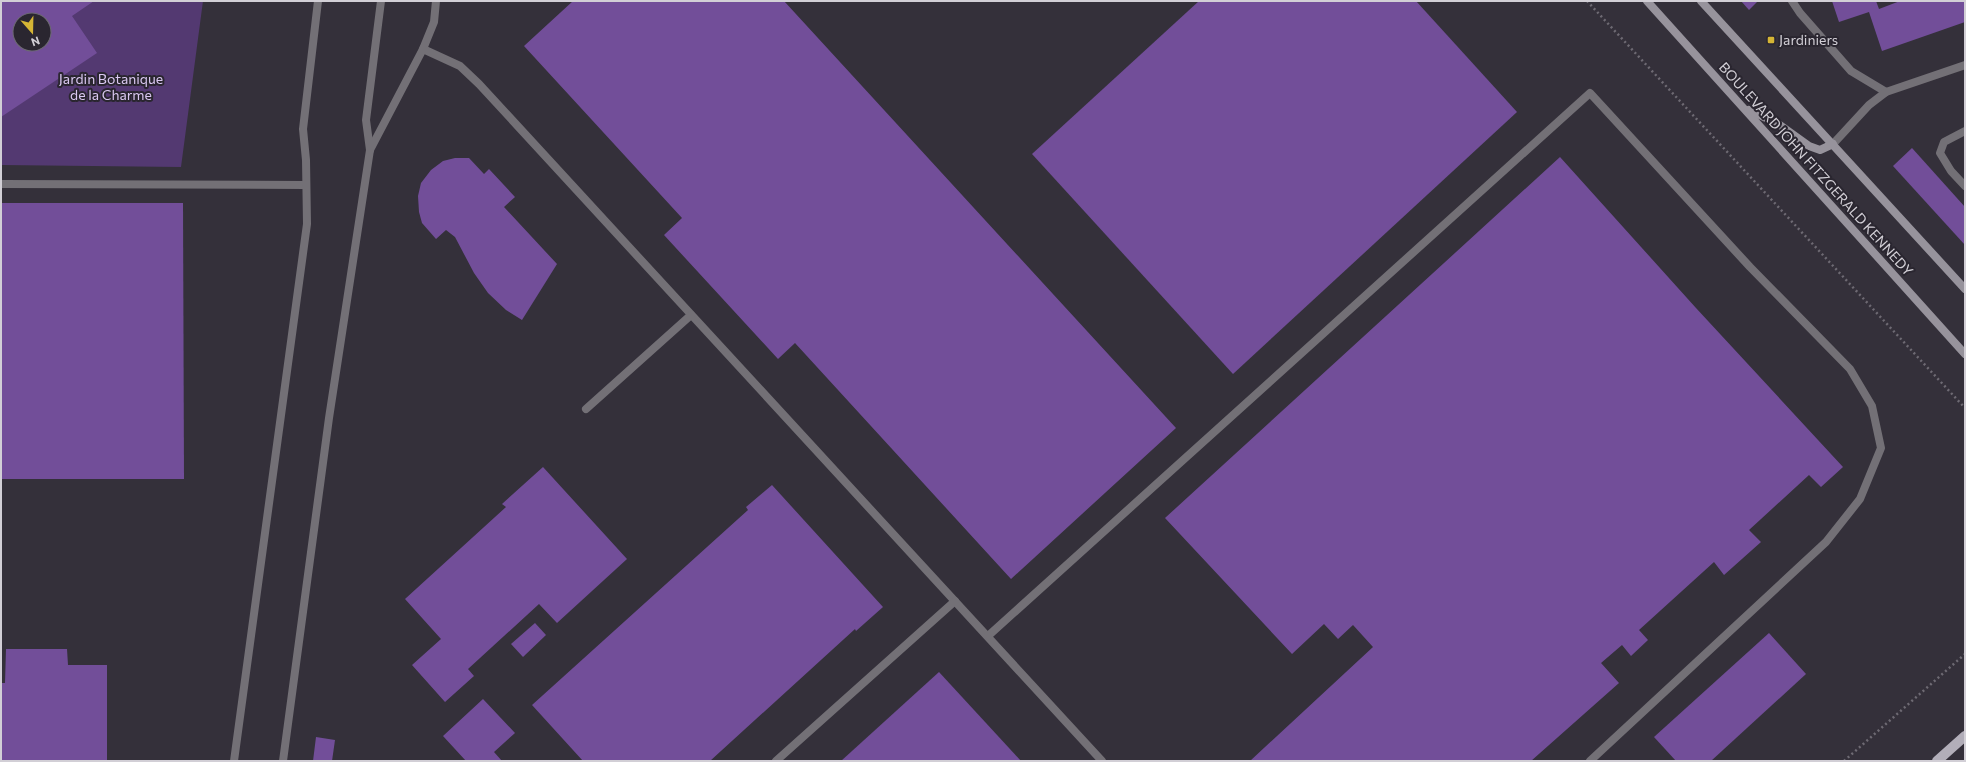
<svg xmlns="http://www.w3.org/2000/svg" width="1966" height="762" font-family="Commissioner,sans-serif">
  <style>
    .green { fill: #533971; fill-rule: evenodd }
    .building { fill: #724e99; fill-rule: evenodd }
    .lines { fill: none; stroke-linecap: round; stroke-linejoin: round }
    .path { stroke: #6e6a73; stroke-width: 2.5; stroke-dasharray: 2 3; stroke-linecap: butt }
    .service { stroke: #737076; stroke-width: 8 }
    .minor { stroke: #737076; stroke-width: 8 }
    .secondary { stroke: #97939c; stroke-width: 8 }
    .primary { stroke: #b2aeb9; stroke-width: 10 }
    .poi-dot { fill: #d5b535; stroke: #2a2630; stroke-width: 1.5 }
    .labels { text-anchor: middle; stroke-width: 4; stroke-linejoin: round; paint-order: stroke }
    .poi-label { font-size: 14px; fill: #d2cfd6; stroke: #2a2630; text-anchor: start }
    .park-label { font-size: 14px; fill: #dac8f1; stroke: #2a2630 }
    .street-label { font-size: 14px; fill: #d2cfd6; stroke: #2a2630 }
  </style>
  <rect width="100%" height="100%" fill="#34303a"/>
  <path class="green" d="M1,1H203L181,167L1,165ZM20,20H44V44H20Z"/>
  <g class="building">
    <path d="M1,1H94L72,16L97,53L1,117ZM20,20H44V44H20Z"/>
    <path d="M573,1H784L1176,428L1011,579L795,343L778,359L664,235L682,218L524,46Z"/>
    <path d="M1199,1H1416L1517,112L1233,374L1032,154Z"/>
    <path d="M1741,1H1758L1749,10Z"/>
    <path d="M1832,1H1876L1879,9L1900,1H1965V22L1882,51L1869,12L1839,22Z"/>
    <path d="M1912,148L1965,207V245L1893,166Z"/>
    <path d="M1560,157L1696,308L1843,467L1821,487L1809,475L1749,530L1761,542L1724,575L1714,562L1639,630L1648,640L1631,656L1622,645L1601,663L1619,683L1531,761H1250L1373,647L1353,625L1338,639L1324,624L1292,654L1165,518Z"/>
    <path d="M455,158H469L484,174L489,169L515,197L504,207L557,264L522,320L506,310L488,293L474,273L455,237L446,230L436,239L422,223L419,212L418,196L421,183L431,170L443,161Z"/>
    <path d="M1,203H183L184,479H1Z"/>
    <path d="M543,467L627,559L557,623L539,604L468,669L474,676L445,702L412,665L441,639L405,599L506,507L502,504Z"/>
    <path d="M772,485L883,607L856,631L855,629L710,761H583L532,705L748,510L746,507Z"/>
    <path d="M535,623L546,635L523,657L511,644Z"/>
    <path d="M1769,633L1806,674L1711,761H1676L1654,737Z"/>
    <path d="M6,649H67L68,665H107V761H1V683H5Z"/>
    <path d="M939,672L1021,761H841Z"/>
    <path d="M483,699L515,733L494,752L502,761H466L443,736Z"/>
    <path d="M316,737L335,740L332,761H313Z"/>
  </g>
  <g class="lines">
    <g class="path">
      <path d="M1587,1L1965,408"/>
      <path d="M1844,761L1965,654"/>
    </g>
    <g class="service">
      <path d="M423,49L460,66L479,84L1102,761"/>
      <path d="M370,150L366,120L381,1"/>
      <path d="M1,184L306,185"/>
      <path d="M586,409L691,315"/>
      <path d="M988,636L1590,93L1750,267L1850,369L1872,406L1881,448L1860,499L1826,542L1590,761"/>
      <path d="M234,761L307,224L306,160L303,129L318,1"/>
      <path d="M283,761L329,418L370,150L423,49L434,22L436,1"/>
      <path d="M776,761L955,601"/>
    </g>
    <g class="minor">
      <path d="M1792,1L1800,13L1851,71L1886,92"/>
      <path d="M1965,131L1944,142L1940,153L1951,171L1965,186"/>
      <path d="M1833,144L1869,105L1886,92L1965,65"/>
    </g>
    <g class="secondary">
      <path d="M1647,1L1965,354"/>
      <path d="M1701,1L1965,289"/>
      <path d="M1749,110L1777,123L1809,146L1820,150L1833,144"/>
    </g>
    <path class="primary" d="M1937,761L1965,736"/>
  </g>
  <rect class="poi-dot" x="1767" y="36" width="8" height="8" rx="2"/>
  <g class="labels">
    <g class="poi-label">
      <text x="1779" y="45">Jardiniers</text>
    </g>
    <g class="park-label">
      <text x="111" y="84">Jardin Botanique<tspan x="111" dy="16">de la Charme</tspan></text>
    </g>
    <g class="street-label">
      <text transform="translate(1816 169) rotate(48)" y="5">BOULEVARD JOHN FITZGERALD KENNEDY</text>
    </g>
  </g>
  <rect width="1966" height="762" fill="none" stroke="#d2cfd6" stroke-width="4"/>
  <g transform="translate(32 32) rotate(160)"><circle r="19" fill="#2a2630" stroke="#6d6a72"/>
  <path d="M0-3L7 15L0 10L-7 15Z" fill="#d5b535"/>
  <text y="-6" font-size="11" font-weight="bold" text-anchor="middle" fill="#d2cfd6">N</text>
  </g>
</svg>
